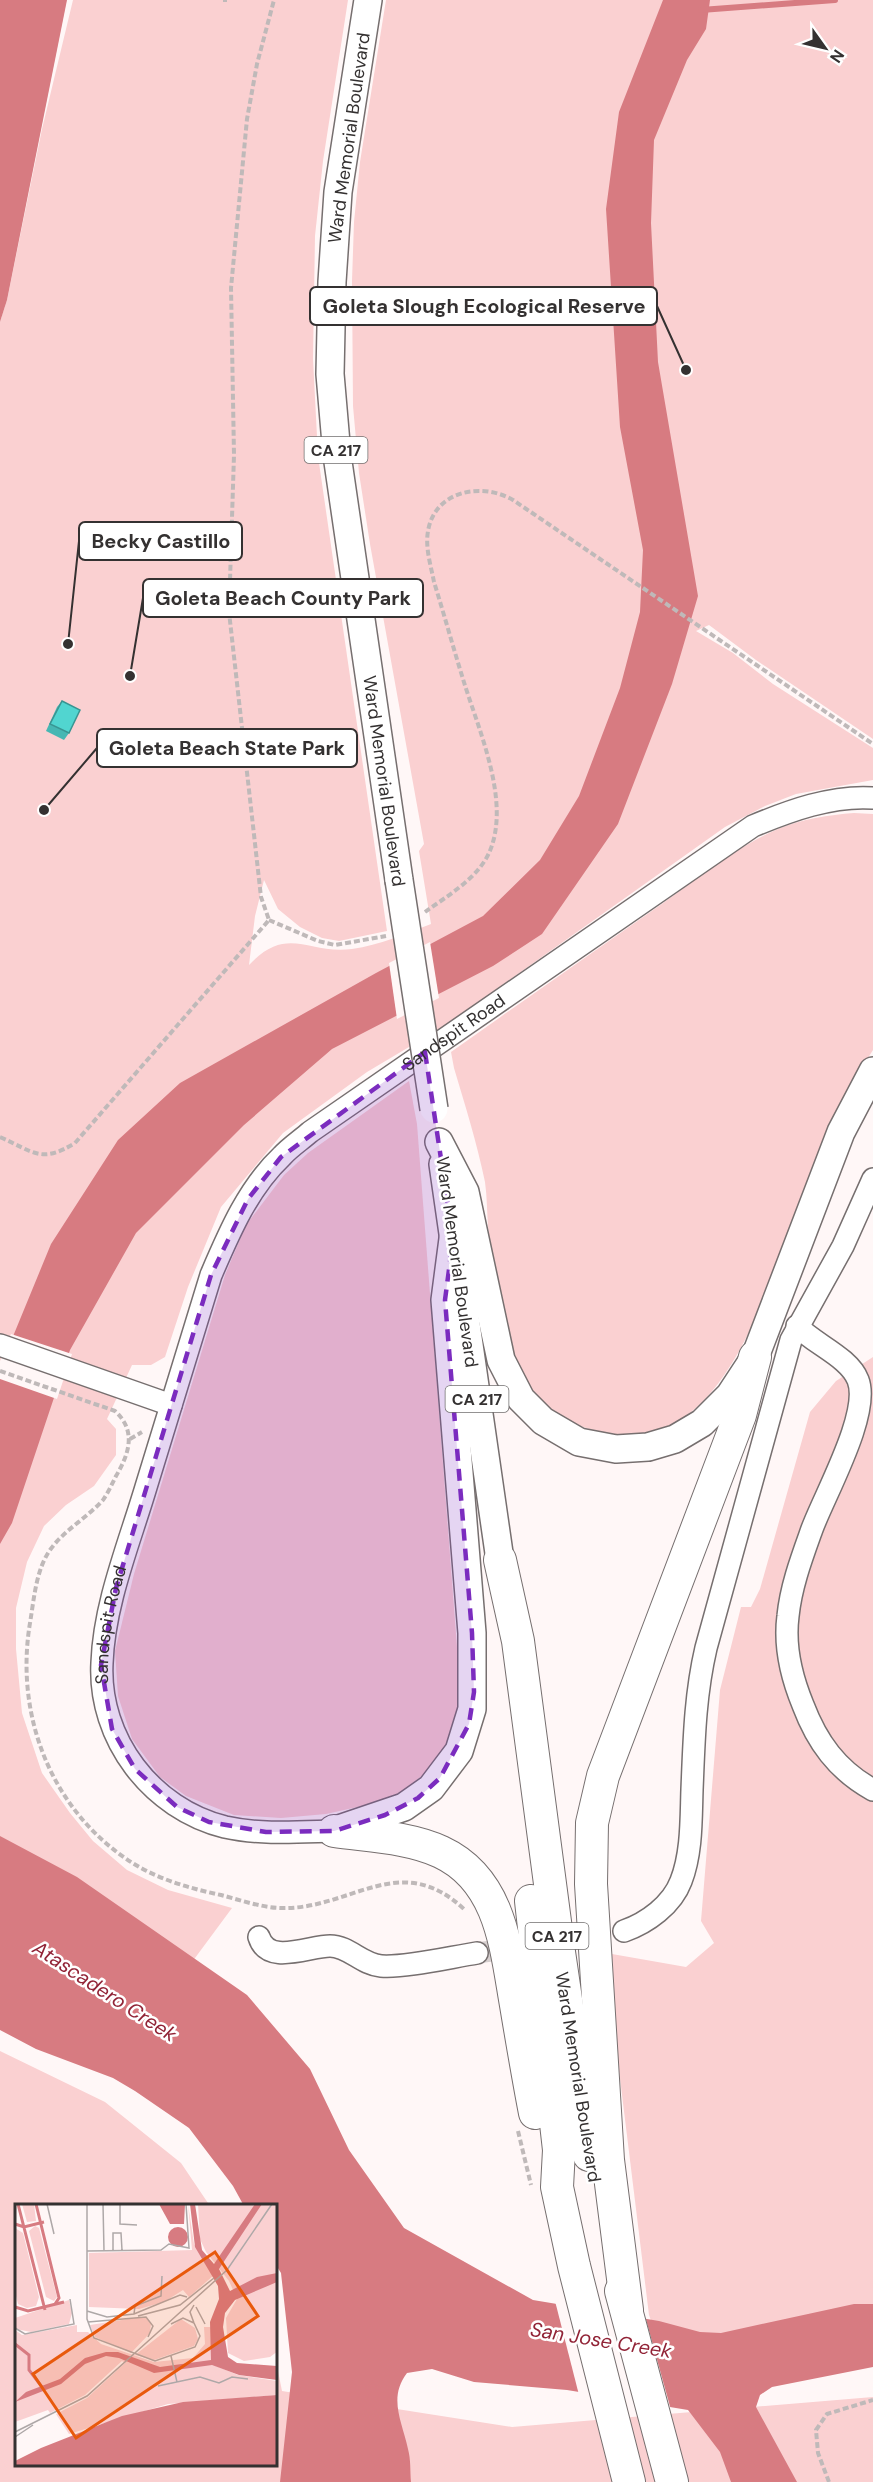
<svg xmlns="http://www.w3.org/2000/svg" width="873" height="2482" font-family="'DM Sans',sans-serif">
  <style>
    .green { fill: #fad0d1 }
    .water { fill: #d77b81 }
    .pier { fill: #fff7f7 }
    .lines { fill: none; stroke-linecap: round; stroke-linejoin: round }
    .stream { stroke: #d77b81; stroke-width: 6 }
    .minor-tunnel { stroke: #d6cfcf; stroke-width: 21; stroke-dasharray: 21 10; stroke-linecap: butt }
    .minor-casing { stroke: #766f6f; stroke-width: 24 }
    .major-casing { stroke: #766f6f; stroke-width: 30 }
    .highway-casing { stroke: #766f6f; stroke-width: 34 }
    .path { stroke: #bfb9b9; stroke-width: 4; stroke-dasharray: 6 3; stroke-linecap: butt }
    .minor { stroke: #fff; stroke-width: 21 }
    .major { stroke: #fff; stroke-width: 27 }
    .highway { stroke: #fff; stroke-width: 32 }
    .major-bridge-casing { stroke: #766f6f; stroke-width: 30; stroke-linecap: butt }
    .major-bridge { stroke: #fff; stroke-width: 27 }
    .wall { fill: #46b7b3 }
    .building { fill: #51d5d0; stroke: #399592; stroke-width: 1.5 }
    .marked { fill: #7b2cbf; fill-opacity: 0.2; stroke: #7b2cbf; stroke-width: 4.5; stroke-dasharray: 12 8; stroke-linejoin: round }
    .labels { text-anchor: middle; stroke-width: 5; stroke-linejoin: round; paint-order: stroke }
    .shield { fill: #fff; stroke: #716f6f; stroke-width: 1.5 }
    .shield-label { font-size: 16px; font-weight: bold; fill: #343131 }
    .street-label { font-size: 18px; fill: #343131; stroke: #fff }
    .water-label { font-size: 20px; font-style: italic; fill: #912336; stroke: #fff }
    .inset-river { fill: none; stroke: #d77b81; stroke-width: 3 }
    .inset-road { fill: none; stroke: #aea8a8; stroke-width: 1.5 }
    .view { fill: #e8590c; fill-opacity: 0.15; stroke: #e8590c; stroke-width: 3 }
    .inset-edge { fill: none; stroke: #343131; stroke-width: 3 }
    .leader { fill: none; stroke: #343131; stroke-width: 2 }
    .callout-dot { fill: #343131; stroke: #fff; stroke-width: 2 }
    .callout { fill: #fff; stroke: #343131; stroke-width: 2 }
    .callout-label { font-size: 20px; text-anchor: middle; font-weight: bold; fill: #343131 }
  </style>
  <rect width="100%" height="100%" fill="#fff7f7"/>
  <g class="green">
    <path d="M73,0H348L323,161L315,236L313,359L318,456L387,931L339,941L322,938L300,927L278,909L264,880L255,916L249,965C288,924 308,955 352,949C380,945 405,934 431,924L419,851L424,844L370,544L359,473L353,406L352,281L354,222L360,162L386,0H873V739L756,660L709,625L696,631L733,653L773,684L873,748V780L796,794L765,806L725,827L446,1025L367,1072L283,1133L221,1207L188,1287L165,1357L151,1365H132L107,1419L116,1429V1455L94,1486L66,1505L44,1526L27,1562L16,1608V1649L22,1713L42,1773L70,1813L93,1841L127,1870L168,1890L232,1908L161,2004L0,1924V322L7,300L42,129Z"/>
    <path d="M854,813L873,814V1050L850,1086L759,1311C735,1364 696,1437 628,1435C581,1434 530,1410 515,1360C511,1345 508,1328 504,1312C498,1284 491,1255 488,1227C487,1212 487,1196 485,1182C477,1143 465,1105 454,1068L451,1052C519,1004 587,956 656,908C693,882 737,846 778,829C802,819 829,815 854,813Z"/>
    <path d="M409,1081L417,1124L461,1699L452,1737L429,1770L402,1792L371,1804L326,1814L281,1818L234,1815L186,1796L160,1777L132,1739L118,1696L115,1651L134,1574L225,1275L246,1225L284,1175L308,1153Z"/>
    <path d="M873,1357V2305L731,2340L653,2326L649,2315L616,2046L612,1954L686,1967L714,1943L701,1921L720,1690L741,1607H751L760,1589L810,1412L836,1381Z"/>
    <path d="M0,2051L105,2102L181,2163L210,2206H16V2466H276V2361L282,2391L512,2427L873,2397V2482H0Z"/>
  </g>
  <g class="water">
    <path d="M0,0H67L7,300L0,322Z"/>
    <path d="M663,0H710L706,29L687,60L654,140L651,223L658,362L698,596L672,684L618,824L542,934L493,966L332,1049L244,1125L136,1233L70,1350L12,1523L0,1544V1368L51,1244L118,1140L180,1083L376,973L483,916L540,860L579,796L620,688L640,612L643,550L620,427L606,209L619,112Z"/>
    <path d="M0,1836L77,1877L247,1995L310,2069L349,2150L404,2228L533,2300L659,2321L700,2332L721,2333L854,2304H873V2367L772,2387L760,2395L756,2407L797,2482H731L720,2452L688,2410L567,2390L474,2382L432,2369L407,2373C388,2398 402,2421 408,2449C411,2460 410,2471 411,2482H280L292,2372L281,2273L276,2265V2206H244L233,2186L189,2128L135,2091L113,2078L36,2049L0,2030Z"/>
  </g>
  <g class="pier">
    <path d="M430,942L439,998L397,1019L389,963Z"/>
    <path d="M11,1334L72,1354L57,1399L0,1379V1361Z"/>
    <path d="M555,2301L645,2316L671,2410L579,2395Z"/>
  </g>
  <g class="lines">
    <path class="stream" d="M701,10L835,0"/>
    <path class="minor-tunnel" d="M477,1953L607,1935"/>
    <g class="minor-casing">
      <g id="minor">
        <path d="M797,1326C814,1344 849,1357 858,1380C871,1413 825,1494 812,1529C802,1557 791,1586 788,1616C784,1647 791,1676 803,1705C817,1742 837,1770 873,1790"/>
        <path d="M0,1345L171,1405"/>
        <path id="s1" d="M334,1831C298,1832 261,1835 225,1827C152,1809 98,1739 102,1663C104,1604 129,1544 146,1487C168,1417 189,1345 211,1275C229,1233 248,1188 282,1156C290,1147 301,1140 310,1132L753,826C789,811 832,795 873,798"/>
        <path d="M624,1931C647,1923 672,1905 681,1881C692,1853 691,1819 692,1790C694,1741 695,1695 706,1648L791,1340L843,1246L873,1179"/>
        <path d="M259,1937C268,1966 309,1946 330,1946C349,1946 361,1964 381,1966C405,1968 451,1957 477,1953"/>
      </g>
    </g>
    <g class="major-casing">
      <g id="major">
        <path d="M368,0L338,192L332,282L330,374L337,455L399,880"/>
        <path d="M439,1142L465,1192L501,1360L521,1399L543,1421L579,1442L616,1449L648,1447L675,1439L702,1423L730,1395L755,1357L841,1132L873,1071"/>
        <path d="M443,1164L500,1560"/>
        <path d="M336,1830L404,1807L431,1788L459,1751L472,1709V1633L445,1300L453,1239"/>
      </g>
    </g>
    <g class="highway-casing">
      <g id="highway">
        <path d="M500,1560L518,1641L559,1952L589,2155"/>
        <path d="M334,1831C368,1836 409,1837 441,1852C501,1880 506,1948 516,2005C522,2041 528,2077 535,2113"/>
        <path d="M531,1901L559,2150L557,2187L574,2266L629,2482"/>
        <path d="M621,2291L672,2482"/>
        <path d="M627,2310L608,2160L591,1884L592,1823L603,1776L740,1415L755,1357"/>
      </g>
    </g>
    <g class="path">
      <path d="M225,2V0"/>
      <path d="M425,912C447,896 477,879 489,853C512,802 478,729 463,679C453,647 444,614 434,582C431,566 425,548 428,531C435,490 482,482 513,500L873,744"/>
      <path d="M269,920L318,941L335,945L386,936"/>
      <path d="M0,1137C34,1152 41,1164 75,1143L269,920L261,897L229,612L234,455L231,288L247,119L257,64L274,0"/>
      <path d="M0,1371L115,1411C137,1431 129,1454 116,1476C112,1484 108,1493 103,1500C87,1518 64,1530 50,1550C36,1570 34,1599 30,1623C15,1713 49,1805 125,1858C153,1878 188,1888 221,1895C240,1900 260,1907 279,1908C351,1911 400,1847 466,1911"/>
      <path d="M130,1439L142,1432"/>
      <path d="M518,2131L531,2185"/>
      <path d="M829,2482L818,2453L816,2430L827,2414L873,2400"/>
    </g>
    <use href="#minor" class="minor"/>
    <use href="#major" class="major"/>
    <use href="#highway" class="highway"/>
    <g class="major-bridge-casing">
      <path id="major-bridge" d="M399,880L434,1109"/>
    </g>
    <use href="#major-bridge" class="major-bridge"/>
  </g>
  <path class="wall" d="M62,701L69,733L64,740L46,731L57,707Z"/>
  <path class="building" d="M62,701L80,710L69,733L50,724Z"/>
  <path class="marked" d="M425,1052L453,1239L445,1300L472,1633L474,1692L469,1724L440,1778L418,1798L385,1815L334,1831L266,1832L209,1822L177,1807L135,1769L112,1729L101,1665L116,1588L211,1275L248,1199L281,1157Z"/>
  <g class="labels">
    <g class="shield">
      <rect x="304.5" y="437" width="63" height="26" rx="4.5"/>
      <rect x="445.5" y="1386" width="63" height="26" rx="4.5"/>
      <rect x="525.5" y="1923" width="63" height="26" rx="4.5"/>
    </g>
    <g class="shield-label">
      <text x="336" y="456">CA 217</text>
      <text x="477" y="1405">CA 217</text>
      <text x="557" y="1942">CA 217</text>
    </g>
    <g class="street-label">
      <text transform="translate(349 138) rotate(-82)" y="6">Ward Memorial Boulevard</text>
      <text transform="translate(384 781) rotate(82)" y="6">Ward Memorial Boulevard</text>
      <text dy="6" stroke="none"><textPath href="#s1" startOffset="1086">Sandspit Road</textPath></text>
      <text transform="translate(457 1262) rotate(82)" y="6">Ward Memorial Boulevard</text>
      <text dy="6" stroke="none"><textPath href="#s1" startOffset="370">Sandspit Road</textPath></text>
      <text transform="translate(578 2077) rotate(81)" y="6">Ward Memorial Boulevard</text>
    </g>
    <g class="water-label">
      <text transform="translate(105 1991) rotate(33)" y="7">Atascadero Creek</text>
      <text transform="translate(601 2340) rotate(9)" y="7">San Jose Creek</text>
    </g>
  </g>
  <g transform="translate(15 2204)">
    <rect width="262" height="262" fill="#fff7f7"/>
    <path d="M7,0H19L21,17L12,18ZM173,0L179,40L199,71L174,93L168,86L149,98L124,105L74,103V49L177,46ZM183,0H262L263,147L255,153L229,157L213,149L211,114L222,95L214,77L191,48L185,35ZM20,22L24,24L42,93L39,97L31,93L14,27ZM0,24L8,29L24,93L21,102L12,104L3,100L0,88ZM54,96L57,109L54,120L16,128L1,125L0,114ZM120,114H131L136,119L135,129L116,149L80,133L75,121ZM166,115L180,124L183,135L179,142L139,156L120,151ZM62,121V128H73L86,140L139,158L178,154L190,140L189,123H200L204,157L201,162L223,171L262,177V191L153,200L54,230L41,210L72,194L110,159L107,157L70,191L35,209L33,206L0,218V126L7,131Z" fill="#fad0d1"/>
    <path d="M144,0H170L169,20H155ZM175,0H180L187,46L199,60L240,0H247L204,65L215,87L242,73L262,69V78L220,96L210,109L208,123L213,153L222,159L262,162V176L224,171L197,161L139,169L104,154L91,152L70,160L46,180L0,198L11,188L45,175L70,154L91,148H103L145,163L196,156L195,118L204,95L203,82L180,43ZM153 33a10 10 0 1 1 20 0a10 10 0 1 1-20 0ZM262,191V262H0V257L26,244L107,212L168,198Z" fill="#d77b81"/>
    <path class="inset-river" d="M3,0L30,106M21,0L44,94L40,100M0,20L9,23L29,18M0,103L13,107L49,98M0,140L14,151V166L27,183"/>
    <path class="inset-road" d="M32,0L39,30M72,0V115L79,134L140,157L180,143L185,132L179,119M88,0L89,47M105,0V20L122,21M98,46V29H106L107,46M72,47L146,46L154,40L174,44L171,0M181,103L190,120M72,107L92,113L119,110L165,91L172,93M119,110L120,102L146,92L147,72M123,112L165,101L199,74M73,118L131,113L138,122L133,133M179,119L175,108L179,101M156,120L168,114L179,119M151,121L212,66L257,0M0,124L10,130L59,120L55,95M156,152L162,178M143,182L185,173L204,179L217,173L233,175M0,228L72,192L151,121M0,233L18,221"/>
    <path class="view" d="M200,48L243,112L61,234L18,170Z"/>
    <rect width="262" height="262" class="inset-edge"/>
  </g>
  <path class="leader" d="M686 370L657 306M68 644L79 541M130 676L143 598M44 810L97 748"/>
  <g class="callout-dot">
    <circle cx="686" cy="370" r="6"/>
    <circle cx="68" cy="644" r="6"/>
    <circle cx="130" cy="676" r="6"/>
    <circle cx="44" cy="810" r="6"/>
  </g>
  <g class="callout">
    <rect x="310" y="287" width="347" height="38" rx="6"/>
    <rect x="79" y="522" width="163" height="38" rx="6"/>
    <rect x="143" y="579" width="280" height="38" rx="6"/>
    <rect x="97" y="729" width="260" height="38" rx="6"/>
  </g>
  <g class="callout-label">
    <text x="484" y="313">Goleta Slough Ecological Reserve</text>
    <text x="161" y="548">Becky Castillo</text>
    <text x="283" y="605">Goleta Beach County Park</text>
    <text x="227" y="755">Goleta Beach State Park</text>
  </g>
  <g transform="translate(825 48) rotate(124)" stroke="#ffffff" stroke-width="4.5" paint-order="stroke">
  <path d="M0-4.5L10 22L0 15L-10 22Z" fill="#343131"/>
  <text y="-9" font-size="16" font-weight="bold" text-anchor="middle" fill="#343131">N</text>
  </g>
</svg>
